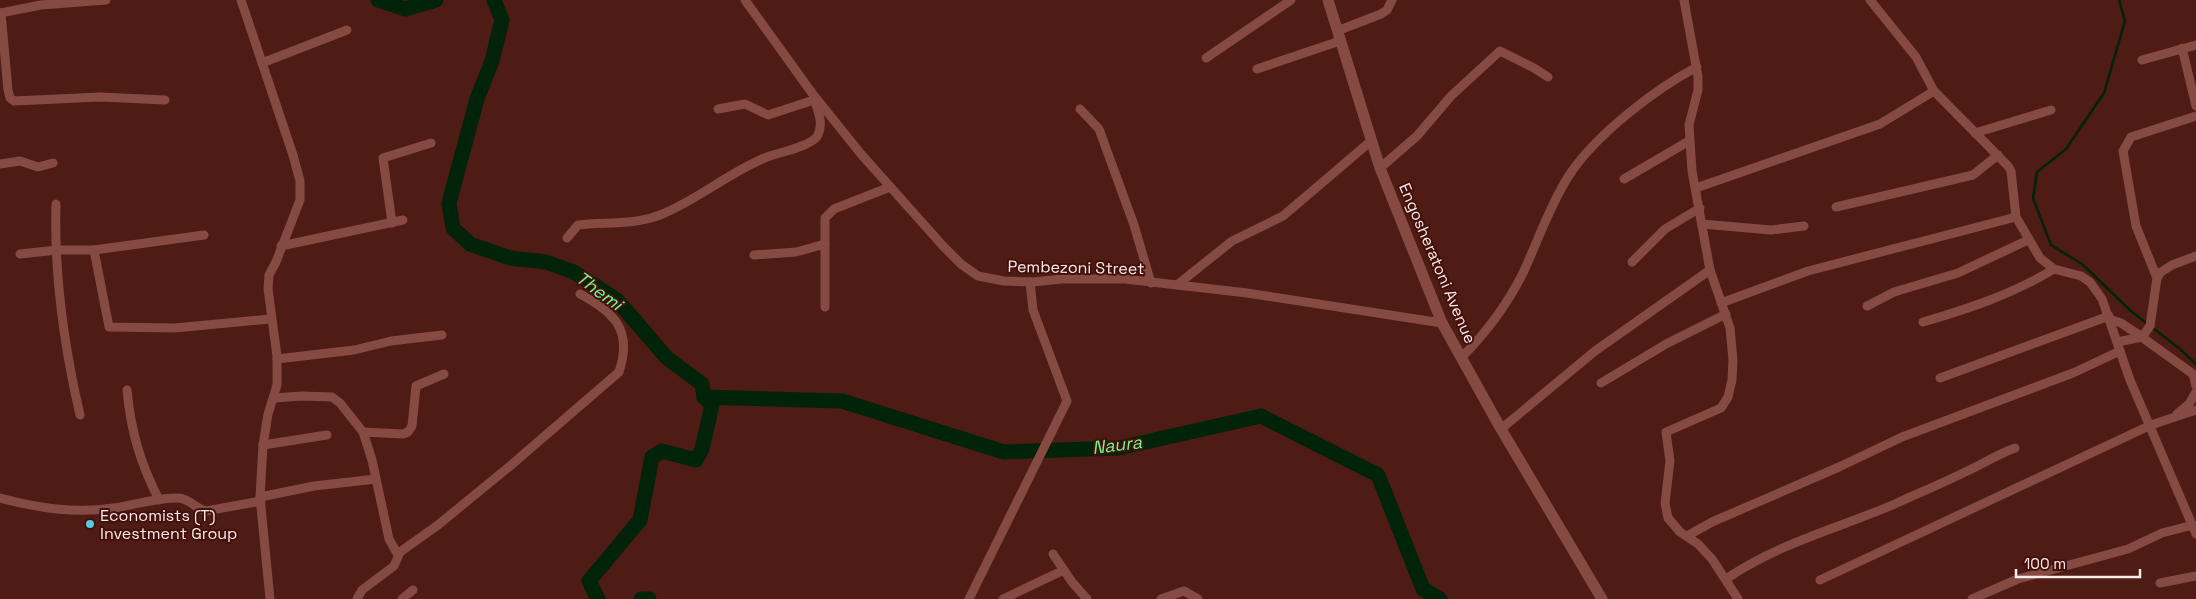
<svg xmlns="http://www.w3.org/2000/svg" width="2196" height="599" font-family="'Space Grotesk',sans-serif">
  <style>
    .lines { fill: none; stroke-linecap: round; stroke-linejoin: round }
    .stream { stroke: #002309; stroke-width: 2.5 }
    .river { stroke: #002309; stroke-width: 15 }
    .minor { stroke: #854b42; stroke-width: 9 }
    .tertiary { stroke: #854b42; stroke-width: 11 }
    .poi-dot { fill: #54cadd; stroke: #44100b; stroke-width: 2 }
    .labels { text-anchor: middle; stroke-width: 4; stroke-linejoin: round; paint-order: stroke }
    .street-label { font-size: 16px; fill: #faece9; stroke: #44100b }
    .poi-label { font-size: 16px; fill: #faece9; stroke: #44100b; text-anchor: start }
    .water-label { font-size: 18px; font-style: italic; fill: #68fa8f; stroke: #44100b }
  </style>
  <rect width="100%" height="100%" fill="#4f1b15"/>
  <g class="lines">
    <path class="stream" d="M2119,0L2125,21L2104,93L2066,149L2037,172L2033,198L2051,245L2082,264L2131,311L2180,349L2196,364"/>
    <g class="river">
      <path d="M378,0L405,9L436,0"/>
      <path d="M494,0L502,20L492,61L477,99L449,203L453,228L470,244L510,258L546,262L574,272L617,300L667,358L702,384L704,397L712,405L702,449L696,460L662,451L652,457L640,520L589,581L598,599"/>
      <path d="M704,397L842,401L1004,452L1119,448L1261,416L1378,475L1423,589L1440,599"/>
      <path d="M641,599H649"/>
    </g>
    <g class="minor">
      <path d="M241,0L293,155L300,181V200L276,262L269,275L268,289L277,356V385L268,414L263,445L260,497L270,599"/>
      <path d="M745,0L812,93L861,154L943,246L961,264L978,276L1004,281L1033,282L1062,279H1125L1247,293L1442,323"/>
      <path d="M1684,0L1698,77V90L1689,125L1692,171L1710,270L1730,328L1733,360L1732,380L1728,397L1721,408L1666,432L1670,461L1665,503L1668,518L1680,532L1698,544L1712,559L1738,599"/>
      <path d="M1870,0L1916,57L1934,91L2008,166L2011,171L2016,217L2040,258L2054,269L2081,276L2090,282L2102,299L2130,380L2196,534"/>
      <path d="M0,13L41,5L106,0"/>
      <path d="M1,13L8,90L10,98L14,101L100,97L165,100"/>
      <path d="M1337,31L1381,14L1387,10L1392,0"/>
      <path d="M2182,48L2196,106"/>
      <path d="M1206,58L1291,0"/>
      <path d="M2142,60L2196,45"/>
      <path d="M262,63L347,30"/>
      <path d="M1257,69L1340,41"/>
      <path d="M718,109L745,104L768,115L814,100"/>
      <path d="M1080,109L1099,129L1134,225L1151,283"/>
      <path d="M1975,133L2051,110"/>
      <path d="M0,164L20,161L38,167L53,163"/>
      <path d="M1380,168L1417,136L1451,96L1500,51L1534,68L1548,77"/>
      <path d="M1624,179L1689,141"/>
      <path d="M1696,188L1880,124L1934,91"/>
      <path d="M56,204C54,275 64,346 80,415"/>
      <path d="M1836,207L1973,175L1998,155"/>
      <path d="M392,223L383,158L431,143"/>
      <path d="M1702,224L1771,230L1804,226"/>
      <path d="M567,238L578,225C606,222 634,225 660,215C698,200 729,172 767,157C780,152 813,146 818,135C824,122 817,109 814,98"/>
      <path d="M281,246L403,220"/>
      <path d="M94,250L109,327L175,328L270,319"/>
      <path d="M20,254L57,250H94L204,235"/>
      <path d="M754,255L796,252L825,244"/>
      <path d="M1632,262L1665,229L1700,208"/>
      <path d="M2157,278L2136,226L2123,151L2131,137L2196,116"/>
      <path d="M1177,285L1232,241L1283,216L1371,141"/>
      <path d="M1721,303L1808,271L2016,217"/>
      <path d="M1867,306L1894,292L1958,273L2028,240"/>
      <path d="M825,307V218L834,209L890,187"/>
      <path d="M2109,319L2121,323L2136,333L2193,374L2196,386"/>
      <path d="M1923,322C1968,309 2013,294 2054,269"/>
      <path d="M2117,342L2142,337L2150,326L2157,278L2161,272L2172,265L2196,256"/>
      <path d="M1461,358C1486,333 1507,305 1523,273C1538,241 1549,207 1568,177C1594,136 1655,89 1697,67"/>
      <path d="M277,359L354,350L391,341L442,335"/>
      <path d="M1940,378L2109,316"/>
      <path d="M1601,383L1666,344L1726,314"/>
      <path d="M127,390C131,432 140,462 159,500"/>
      <path d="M274,398L302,396L332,397L340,403L363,432L372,460L389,539L398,555"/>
      <path d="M2177,414L2189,404L2196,392"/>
      <path d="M1501,429L1595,351L1710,270"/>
      <path d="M363,432L403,434L408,432L412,426L416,386L444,374"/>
      <path d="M263,445L327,435"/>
      <path d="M260,497L314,486L376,479"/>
      <path d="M0,498C39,508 74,514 114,508C135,505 158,497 179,498C190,499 196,509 206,511L261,501"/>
      <path d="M1687,536L1712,522L1839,467L1902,437L2073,373L2120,351"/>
      <path d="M1053,554L1072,582L1087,599"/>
      <path d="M1726,579C1778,543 1840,528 1897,503C1919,493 1941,484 1963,473C1981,465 1996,455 2015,448"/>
      <path d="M1820,580L2151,425L2196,410"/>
      <path d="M2160,583L2196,576"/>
      <path d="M357,599L362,590L394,566L400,552L438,525L510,466L619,372C633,330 614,312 580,294"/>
      <path d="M402,599L413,590"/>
      <path d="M969,599L1067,401L1033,310L1030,282"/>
      <path d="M1003,599L1064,570"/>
      <path d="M1161,599L1184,591L1198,599"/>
      <path d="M1972,599L2018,579L2128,549L2162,533L2193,525"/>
    </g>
    <path class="tertiary" d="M1328,0L1380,168L1442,323L1501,429L1602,599"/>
  </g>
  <circle class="poi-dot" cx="90" cy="524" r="5"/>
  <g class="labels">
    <g class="street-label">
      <text transform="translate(1438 263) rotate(67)" y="6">Engosheratoni Avenue</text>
      <text transform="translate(1076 267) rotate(1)" y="6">Pembezoni Street</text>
    </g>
    <g class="poi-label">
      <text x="100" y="521">Economists (T)<tspan x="100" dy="18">Investment Group</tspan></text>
    </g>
    <g class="water-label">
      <text transform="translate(599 291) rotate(36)" y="6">Themi</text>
      <text transform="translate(1117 445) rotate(-7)" y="6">Naura</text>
    </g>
  </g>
  <path d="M2016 569v8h124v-8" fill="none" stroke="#faece9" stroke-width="2.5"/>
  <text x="2024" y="569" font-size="15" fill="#faece9" stroke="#44100b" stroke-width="4" paint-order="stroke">100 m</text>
</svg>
